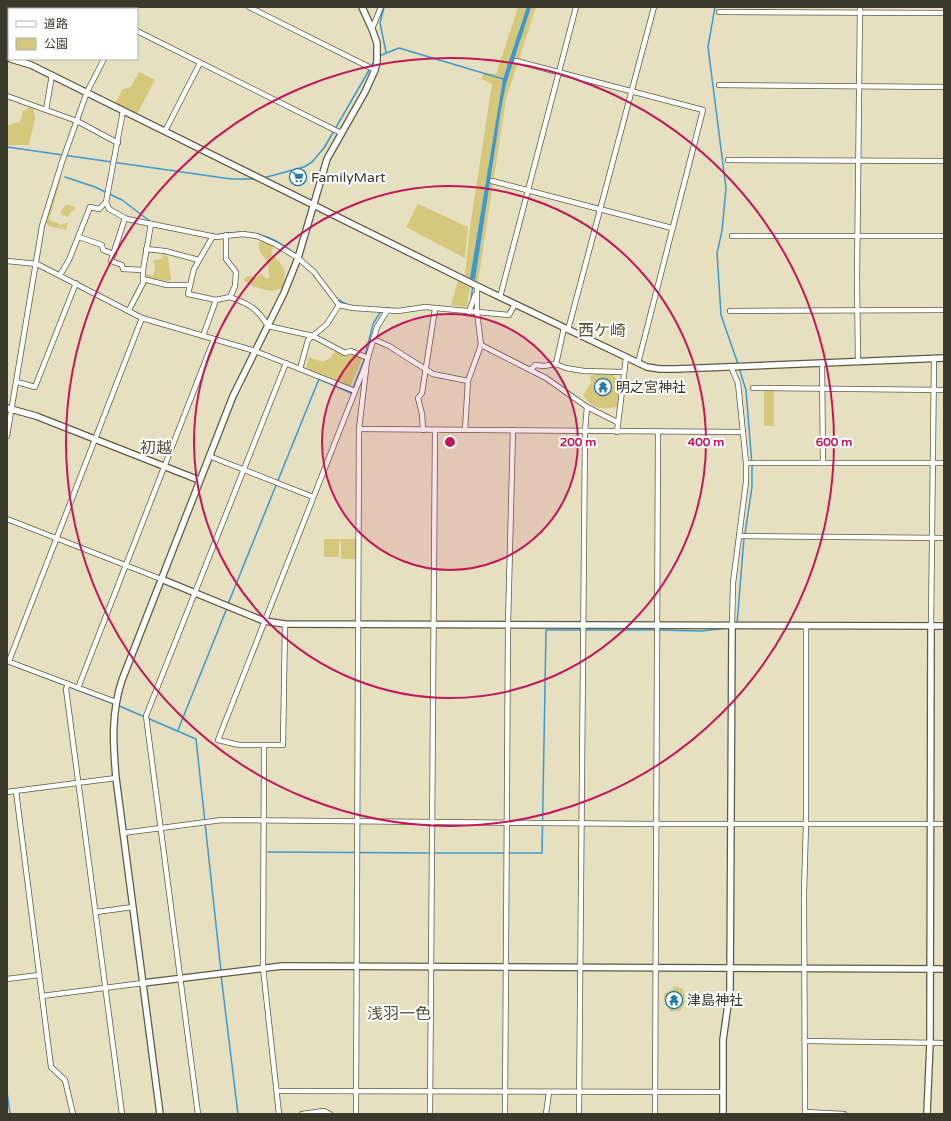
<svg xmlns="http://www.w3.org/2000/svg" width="951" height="1121" font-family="'Varela Round','Noto Sans JP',sans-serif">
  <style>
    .green { fill: #d5c77c }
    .water { fill: #3c98cf }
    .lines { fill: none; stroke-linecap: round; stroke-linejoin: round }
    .stream { stroke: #3c98cf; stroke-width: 1.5 }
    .minor-casing { stroke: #5f5a3e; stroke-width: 6 }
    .tertiary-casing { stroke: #5f5a3e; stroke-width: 8 }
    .minor { stroke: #fff; stroke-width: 4.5 }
    .tertiary { stroke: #fff; stroke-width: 5.5 }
    .ring { fill: none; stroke: #c2185b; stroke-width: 2 }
    .labels { text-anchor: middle; stroke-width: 4; stroke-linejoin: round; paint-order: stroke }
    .poi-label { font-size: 14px; fill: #3b392c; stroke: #fff; text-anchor: start }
    .quarter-label { font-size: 16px; fill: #575237; stroke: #fff }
    .centre { fill: #c2185b; stroke: #fff; stroke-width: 2 }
    .ring-label { font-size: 12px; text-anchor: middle; font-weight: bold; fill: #c2185b; stroke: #fff; stroke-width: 4; stroke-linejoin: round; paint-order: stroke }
  </style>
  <rect width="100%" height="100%" fill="#e6e0c1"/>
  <g class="green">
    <path d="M518,7H536L506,99L478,282L465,276L469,234L492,84L481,79L484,73L496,74Z"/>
    <path d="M139,72L155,80L137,114L115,103L123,89L131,87Z"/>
    <path d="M33,106L35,118L29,145H7V125L20,122L23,111Z"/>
    <path d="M61,176V179L49,220L61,225L68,222L66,230L49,226L45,222Z"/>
    <path d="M418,204L468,227L465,258L406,227Z"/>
    <path d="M66,205L74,206L76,209L71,212L68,217L61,214V211Z"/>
    <path d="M262,241L274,246L271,253C284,267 287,267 283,287C272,295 254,288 243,280L247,276L257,277L262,274L266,279L270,277C268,273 269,268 268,264C265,255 259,257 259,243Z"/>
    <path d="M162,253L168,257L171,280L168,281L145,277V273L153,276L155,268L154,260L163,259Z"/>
    <path d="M458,281L470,288L467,307L451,305Z"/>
    <path d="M335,351C345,355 353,354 363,356L351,386L306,368L309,357L323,362L330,358Z"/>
    <path d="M612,373L619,383L618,407C601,409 593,410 583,395L591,383L590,376L596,374Z"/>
    <rect x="764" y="391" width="10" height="35"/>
    <path d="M324,539H356V559H341V541H339V557H324Z"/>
    <path d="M674,986L683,989C686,999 686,1004 680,1011H670L664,1000V994L673,989Z"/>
  </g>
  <path class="water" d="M527,7H531L506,84L501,109L475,280L470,278L503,79Z"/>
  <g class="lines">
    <g class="stream">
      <path d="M384,7L380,23L386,52"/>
      <path d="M715,7L708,47L726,188L722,231L717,253L721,315L738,364"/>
      <path d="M379,56L399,48L503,79"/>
      <path d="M7,147L231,179H256"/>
      <path d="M65,177L95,187L122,200L151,222"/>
      <path d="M263,178L304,167L312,162L324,148L375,60"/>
      <path d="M216,235C249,228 271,234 297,255"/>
      <path d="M337,299L346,304"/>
      <path d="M471,299L473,285"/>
      <path d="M379,308H390"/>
      <path d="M739,368L746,390L752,465V487L745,534"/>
      <path d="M228,604L319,379L351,393L364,360L373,324L381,311"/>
      <path d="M737,624L744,538"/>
      <path d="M585,630H655"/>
      <path d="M659,630L701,631L736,627"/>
      <path d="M7,663L114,704"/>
      <path d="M117,705L196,739L221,971"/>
      <path d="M178,730L227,608"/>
      <path d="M268,852L430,853"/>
      <path d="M434,853H542L546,630H581"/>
      <path d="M221,975L238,1114"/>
      <path d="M927,988V958"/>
      <path d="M7,1092L10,1114"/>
    </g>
    <g class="minor-casing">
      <g id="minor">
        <path d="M87,7L91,9"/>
        <path d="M249,7L375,70"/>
        <path d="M38,9L39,7"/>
        <path d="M129,9L130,7"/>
        <path d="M719,12L944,13"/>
        <path d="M7,14L9,15"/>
        <path d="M372,29L381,7"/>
        <path d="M137,31L341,133"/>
        <path d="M516,61L703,110L638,363"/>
        <path d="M52,75L46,110L77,121L118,143"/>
        <path d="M719,85L944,87"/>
        <path d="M7,96L46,110"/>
        <path d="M123,111L106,202L109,209L127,219L216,237L243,234L257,236L275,244L298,258L314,272L339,305L353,308L398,311L425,307L509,315L515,304"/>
        <path d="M165,131L200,63"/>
        <path d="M728,160L944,161"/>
        <path d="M492,181L672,228"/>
        <path d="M125,218L111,261L122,265L123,269L143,270"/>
        <path d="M213,236L194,269L188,294L216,300"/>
        <path d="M732,236H944"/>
        <path d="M79,237L102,245L103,250L114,254"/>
        <path d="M146,249L165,251L199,260"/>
        <path d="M7,261L37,264L142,318L255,351L355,391"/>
        <path d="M60,275L69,260L90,207L99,209L106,202"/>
        <path d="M143,279L167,285H190"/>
        <path d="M230,297C249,304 257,308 268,326L313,336L345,353L351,351L368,358"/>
        <path d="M500,297L576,7"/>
        <path d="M129,310L143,283V270L151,224"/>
        <path d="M730,311L944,310"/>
        <path d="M469,312L475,295"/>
        <path d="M568,330L654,7"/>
        <path d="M203,336L216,300L230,297L235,286L236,272L226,259V235"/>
        <path d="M373,339L389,346L433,374L468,381"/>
        <path d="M481,345L546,378L587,407L617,422"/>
        <path d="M858,362L857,278L860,7"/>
        <path d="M822,363L823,463"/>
        <path d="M556,364L564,328"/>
        <path d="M731,367L738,383L746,463V482L733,583L732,627"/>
        <path d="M300,369L308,340L327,324L339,305"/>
        <path d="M531,370L535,365L544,366L556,364L566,368L584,371L623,372"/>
        <path d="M17,382L35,387L76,283"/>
        <path d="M753,388L944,390"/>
        <path d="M359,429L743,432"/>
        <path d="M423,430L422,414L418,398L422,393L435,309"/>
        <path d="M465,430L468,381L481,345L477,312V286"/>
        <path d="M617,432L626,358"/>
        <path d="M7,436L42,226L62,162L87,92L104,59"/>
        <path d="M209,456L313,497"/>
        <path d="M746,463H944"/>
        <path d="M7,519L161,579"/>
        <path d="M739,536L944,538"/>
        <path d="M285,624L283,745H239L218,740L367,361L377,327L387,311"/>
        <path d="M931,627L934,358"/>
        <path d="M7,661L116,702"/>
        <path d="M9,661L142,318"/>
        <path d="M68,684L66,689L122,1114"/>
        <path d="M78,688L214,339"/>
        <path d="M264,746L263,968L279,1114"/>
        <path d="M16,791L51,1067L65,1080L73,1114"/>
        <path d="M7,792L116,778"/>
        <path d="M123,833L222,820L655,824H944"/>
        <path d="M96,912L133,907"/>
        <path d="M7,979L39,975"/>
        <path d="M42,996L143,983"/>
        <path d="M805,1041L944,1043"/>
        <path d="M277,1091L723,1092"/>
        <path d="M805,1112L844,1114"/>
        <path d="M198,1114L146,716L286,363"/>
        <path d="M302,1114L324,1111L330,1114"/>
        <path d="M356,1114L359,429L367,361"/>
        <path d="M430,1114L435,430"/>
        <path d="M505,1114L508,625L513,430"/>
        <path d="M546,1114L549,1092"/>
        <path d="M579,1114L585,431L587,407"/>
        <path d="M655,1114L658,432"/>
        <path d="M805,1114L804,893L806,823V627"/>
      </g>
    </g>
    <g class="tertiary-casing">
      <g id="tertiary">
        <path d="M11,59L31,65L477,286L647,367L660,369H676L944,358"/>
        <path d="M7,408L36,416L199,480"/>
        <path d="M161,579L264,621L285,624L944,626"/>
        <path d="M143,983L282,966L944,969"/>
        <path d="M160,1114L116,778C113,744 111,713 122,680L233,396L284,293L298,258L327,159L365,92L375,70L377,62V43L372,29L362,7"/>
        <path d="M723,1114V1040L730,990L732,627"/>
        <path d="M927,1114L930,1043L931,627"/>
      </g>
    </g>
    <use href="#minor" class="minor"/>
    <use href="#tertiary" class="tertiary"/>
  </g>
  <circle cx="450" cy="442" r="128" fill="#c2185b" fill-opacity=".12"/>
  <g class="ring">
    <circle cx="450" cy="442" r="128"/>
    <circle cx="450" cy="442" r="256"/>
    <circle cx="450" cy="442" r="384"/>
  </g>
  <defs>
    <g id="supermarket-ring" transform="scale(0.9)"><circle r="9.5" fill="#fff" stroke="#2479a9" stroke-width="1.5"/><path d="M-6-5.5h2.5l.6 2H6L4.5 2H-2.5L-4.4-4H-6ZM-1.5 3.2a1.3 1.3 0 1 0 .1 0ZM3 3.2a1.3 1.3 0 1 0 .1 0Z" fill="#2479a9"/></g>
    <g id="temple-ring" transform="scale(0.9)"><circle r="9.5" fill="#fff" stroke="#2479a9" stroke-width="1.5"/><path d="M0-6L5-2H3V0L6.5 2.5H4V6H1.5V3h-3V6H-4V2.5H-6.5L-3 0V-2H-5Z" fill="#2479a9"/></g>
  </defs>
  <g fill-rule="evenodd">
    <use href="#supermarket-ring" x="298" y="177"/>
    <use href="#temple-ring" x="603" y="387"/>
    <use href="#temple-ring" x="674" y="1000"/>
  </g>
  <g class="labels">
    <g class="poi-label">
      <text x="311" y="182">FamilyMart</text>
      <text x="616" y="392">明之宮神社</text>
      <text x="687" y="1005">津島神社</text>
    </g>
    <g class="quarter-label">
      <text x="602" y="336">西ケ崎</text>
      <text x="156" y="453">初越</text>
      <text x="399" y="1019">浅羽一色</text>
    </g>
  </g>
  <circle cx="450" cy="442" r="6" class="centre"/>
  <g class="ring-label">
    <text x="578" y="446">200 m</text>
    <text x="706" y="446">400 m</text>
    <text x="834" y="446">600 m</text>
  </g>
  <rect width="951" height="1121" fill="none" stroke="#3b392c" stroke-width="16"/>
  <rect x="8" y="8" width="130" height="52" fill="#ffffff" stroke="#b1b0ab"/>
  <rect x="16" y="21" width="20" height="6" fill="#ffffff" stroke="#b1b0ab"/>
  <text x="44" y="28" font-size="12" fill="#3b392c">道路</text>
  <rect x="16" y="38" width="20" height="12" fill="#d5c77c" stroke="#b1b0ab"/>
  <text x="44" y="48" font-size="12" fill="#3b392c">公園</text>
</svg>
